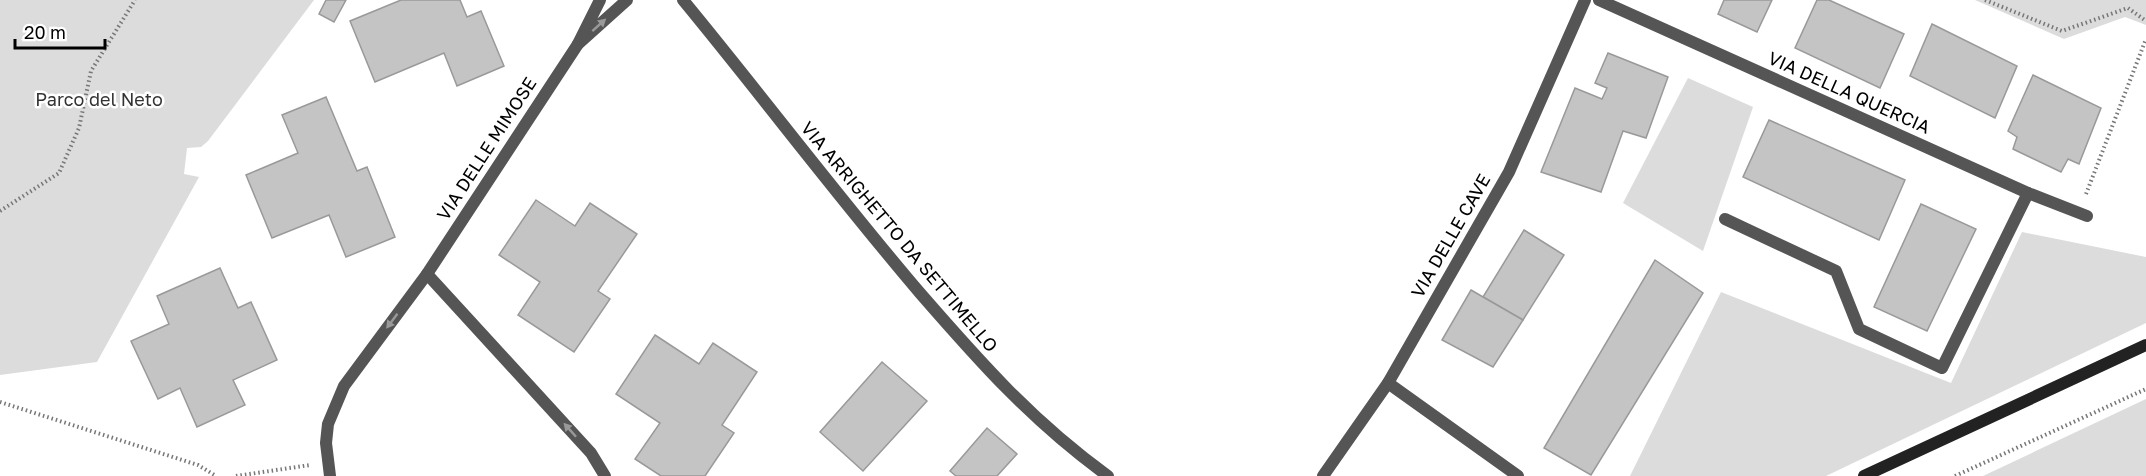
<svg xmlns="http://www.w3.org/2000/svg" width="2146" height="476" font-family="'Golos Text',sans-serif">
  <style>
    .green { fill: #dcdcdc }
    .building { fill: #c4c4c4; stroke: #999; stroke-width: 1.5 }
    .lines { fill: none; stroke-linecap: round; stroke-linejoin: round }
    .path { stroke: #777; stroke-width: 4; stroke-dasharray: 1.5 3; stroke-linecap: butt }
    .minor { stroke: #555; stroke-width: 12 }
    .secondary { stroke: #222; stroke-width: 12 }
    .oneway { fill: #999 }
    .labels { text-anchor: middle; stroke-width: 5; stroke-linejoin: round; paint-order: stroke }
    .street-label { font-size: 18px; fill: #000; stroke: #fff }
    .park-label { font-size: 18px; fill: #333; stroke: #fff }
  </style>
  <rect width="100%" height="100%" fill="#fff"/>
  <g class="green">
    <path d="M0,0H314L208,141L201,147L187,148L184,174L199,177L97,362L0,375Z"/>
    <path d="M1975,0H2146V25L2125,17L2064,39Z"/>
    <path d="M1688,78L1753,107L1703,251L1623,203Z"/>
    <path d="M2022,232L2146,257V323L1826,476H1630L1721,292L1951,383Z"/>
    <path d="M2146,399V476H1983Z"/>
  </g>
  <g class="building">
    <path d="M326,0H346L334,22L319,14Z"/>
    <path d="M401,0H460L467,17L481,11L504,66L457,86L444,53L375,82L350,21Z"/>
    <path d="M1724,0H1772L1757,32L1718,14Z"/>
    <path d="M1817,0H1829L1904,34L1880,88L1795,48Z"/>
    <path d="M1932,24L2017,66L1995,118L1910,76Z"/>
    <path d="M1608,53L1668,77L1646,138L1623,131L1601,192L1541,172L1575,88L1602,99L1607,88L1595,83Z"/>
    <path d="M2033,75L2101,108L2079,164L2068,159L2061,172L2013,149L2017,137L2008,131Z"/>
    <path d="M326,97L357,171L367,167L395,237L346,257L329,215L272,238L246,175L298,153L282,115Z"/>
    <path d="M1769,120L1905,180L1879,240L1743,177Z"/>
    <path d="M536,200L575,226L590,203L637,234L598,291L610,299L574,352L518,315L540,282L499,255Z"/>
    <path d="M1921,204L1976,229L1927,331L1874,307Z"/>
    <path d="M1524,230L1564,255L1523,320L1483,297Z"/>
    <path d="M1655,260L1703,293L1591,475L1544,448Z"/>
    <path d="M220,268L238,308L251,302L277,360L233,380L245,405L197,427L180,388L158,399L131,341L169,324L157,296Z"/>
    <path d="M1471,290L1523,320L1493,367L1442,340Z"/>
    <path d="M655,335L699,364L713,343L757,372L722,425L734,433L705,476H661L635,459L660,423L616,394Z"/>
    <path d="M882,362L927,401L863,471L820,432Z"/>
    <path d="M987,428L1017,454L997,476H956L950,471Z"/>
  </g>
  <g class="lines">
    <g class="path">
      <path d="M1985,0L2062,31L2128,8L2146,21"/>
      <path d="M2086,194L2146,39"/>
      <path d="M0,211L59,173L79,128L91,71L135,0"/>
      <path d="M0,402L198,465L216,476"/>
      <path d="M236,476L310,465"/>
      <path d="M1955,476L2146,389"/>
    </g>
    <g class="minor">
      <path d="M600,0L578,44L627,0"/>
      <path d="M683,0C763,97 838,197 920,293C980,362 1033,422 1108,476"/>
      <path d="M1599,0L2028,193L2087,216"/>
      <path d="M1725,219L1836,271L1859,329L1942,368L2028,193"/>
      <path d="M427,274L591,453L605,476"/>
      <path d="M1388,383L1518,476"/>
      <path d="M330,476L326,443L328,424L344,386L427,274L578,44"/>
      <path d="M1323,476L1388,383L1509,172L1585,0"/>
    </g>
    <path class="secondary" d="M1864,476L2146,345"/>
  </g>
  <defs><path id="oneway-solid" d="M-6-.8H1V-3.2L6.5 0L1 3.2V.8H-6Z" transform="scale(1.5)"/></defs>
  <g class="oneway">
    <use href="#oneway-solid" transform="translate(599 25) rotate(-42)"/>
    <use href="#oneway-solid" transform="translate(392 321) rotate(127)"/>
    <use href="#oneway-solid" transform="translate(570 430) rotate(-132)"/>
  </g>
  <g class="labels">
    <g class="street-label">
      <text transform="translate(1849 93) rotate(24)" y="6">VIA DELLA QUERCIA</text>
      <text transform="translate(487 149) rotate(-57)" y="6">VIA DELLE MIMOSE</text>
      <text transform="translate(1451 236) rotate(-60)" y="6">VIA DELLE CAVE</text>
      <text transform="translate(899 237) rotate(50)" y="6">VIA ARRIGHETTO DA SETTIMELLO</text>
    </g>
    <g class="park-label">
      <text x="99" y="106">Parco del Neto</text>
    </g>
  </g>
  <path d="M15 39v9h90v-9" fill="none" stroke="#000000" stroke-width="3"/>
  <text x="24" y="39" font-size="18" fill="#000000" stroke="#ffffff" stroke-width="4.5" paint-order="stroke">20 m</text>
</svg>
